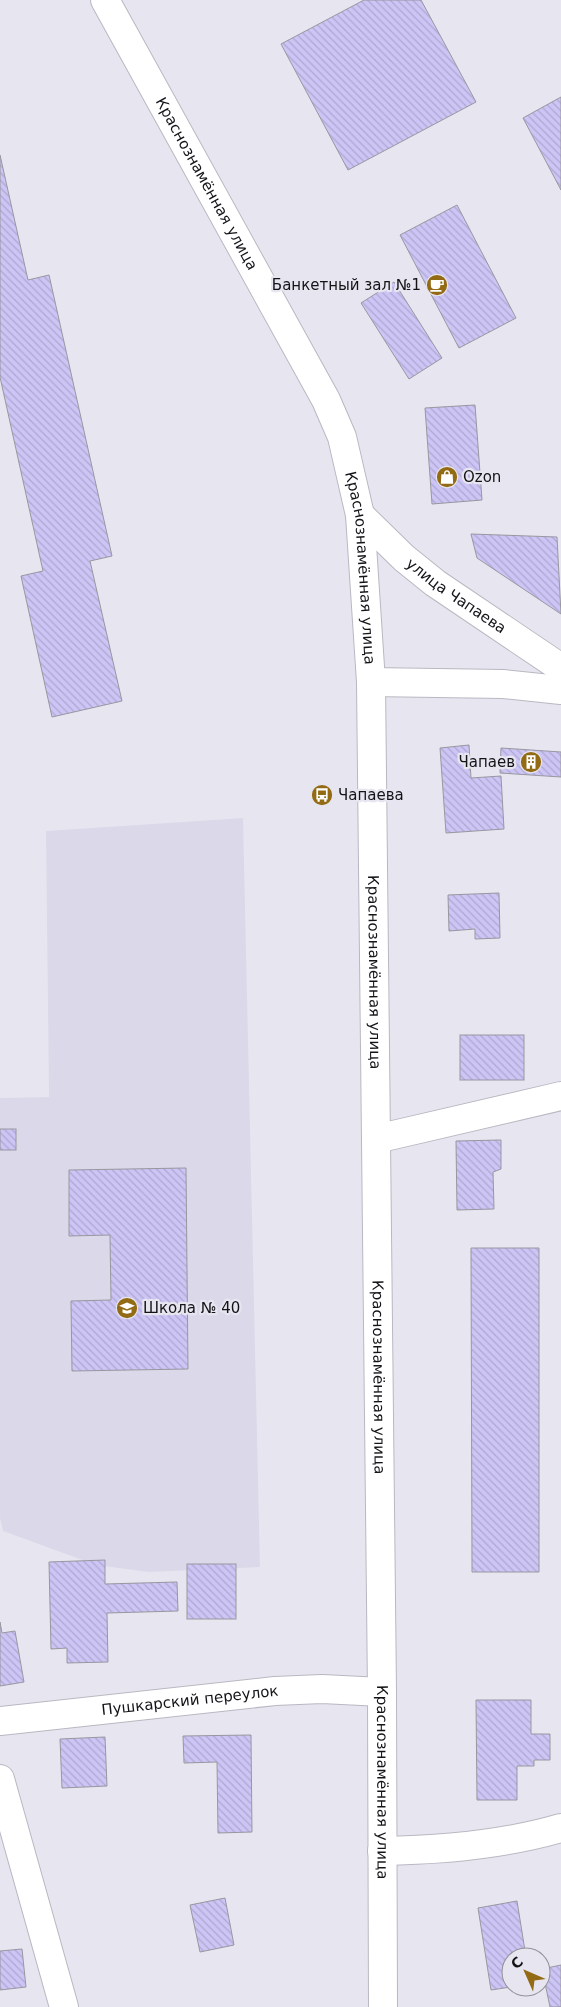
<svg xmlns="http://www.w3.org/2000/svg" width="561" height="2007" font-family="'DejaVu Sans',sans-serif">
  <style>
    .built { fill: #dbd9e9 }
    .building { fill: url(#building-back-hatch); stroke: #9897a0 }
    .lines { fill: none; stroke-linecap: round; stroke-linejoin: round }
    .minor-casing { stroke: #b9b8c2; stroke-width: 30 }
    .minor { stroke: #fff; stroke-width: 28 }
    .labels { text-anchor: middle; stroke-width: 4.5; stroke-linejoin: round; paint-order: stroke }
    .street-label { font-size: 15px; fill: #141317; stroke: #e7e6f0 }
    .poi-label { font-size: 15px; fill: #141317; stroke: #e7e6f0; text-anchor: start }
  </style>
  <defs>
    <pattern id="building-back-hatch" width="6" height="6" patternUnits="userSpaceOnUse" patternTransform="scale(1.25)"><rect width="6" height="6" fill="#ccc5f5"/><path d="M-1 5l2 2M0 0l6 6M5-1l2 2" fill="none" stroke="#aea8d1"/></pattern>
  </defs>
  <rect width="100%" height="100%" fill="#e7e6f0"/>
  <path class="built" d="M243,818L260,1567L148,1572L96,1565L3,1531L0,1518V1098L49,1097L46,831Z"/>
  <g class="building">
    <path d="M364,0H421L476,102L348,170L281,44Z"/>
    <path d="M561,97V190L523,118Z"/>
    <path d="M0,155L28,280L49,275L112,556L90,561L122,701L52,717L21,576L43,571L0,377Z"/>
    <path d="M457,205L516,318L459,348L400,235Z"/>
    <path d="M394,282L442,358L409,379L361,303Z"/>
    <path d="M475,405L482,500L432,504L425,408Z"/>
    <path d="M471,534L557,537L561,614L477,558Z"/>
    <path d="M469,745L471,778L501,776L504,829L446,833L440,748Z"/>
    <path d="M501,748L561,752V777L500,773Z"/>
    <path d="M499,893L500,938L475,939V929L449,931L448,895Z"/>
    <rect x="460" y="1035" width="64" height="45"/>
    <rect x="0" y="1129" width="16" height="21"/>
    <path d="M501,1140V1169L493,1172L494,1209L457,1210L456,1141Z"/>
    <path d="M186,1168L188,1369L72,1371L71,1301L111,1300L110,1235L69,1236V1170Z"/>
    <path d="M471,1248H539V1572H472Z"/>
    <path d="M105,1560V1584L177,1582L178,1611L107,1613L108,1662L67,1663V1648L51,1649L49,1562Z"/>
    <rect x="187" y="1564" width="49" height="55"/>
    <path d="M0,1622L2,1633L15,1631L24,1682L0,1686Z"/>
    <path d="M476,1700H531V1734H550V1760H534V1766H517V1800H477Z"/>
    <path d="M251,1735L252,1832L218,1833L217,1762L184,1763L183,1736Z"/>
    <path d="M105,1737L107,1786L62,1788L60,1739Z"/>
    <path d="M225,1898L234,1945L200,1952L190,1905Z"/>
    <path d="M517,1901L526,1957H511V1987L491,1990L478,1908Z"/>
    <path d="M22,1949L26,1987L0,1990V1951Z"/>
    <path d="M561,1965V2007H550L542,1969Z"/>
  </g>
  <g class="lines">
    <g class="minor-casing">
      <g id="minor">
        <path id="s1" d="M105,0L326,400L342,437L360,515L371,682L382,1692L383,2007"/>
        <path id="s2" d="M360,515L404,558L435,583L561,668"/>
        <path d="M371,682L503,684L561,690"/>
        <path d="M376,1139L561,1096"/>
        <path id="s3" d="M0,1721L275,1691L322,1689L382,1692"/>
        <path d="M0,1779L64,2007"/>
        <path d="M382,1851C442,1850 503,1845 561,1828"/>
      </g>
    </g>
    <use href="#minor" class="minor"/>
  </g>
  <defs>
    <g id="cafe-disc" transform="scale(1.125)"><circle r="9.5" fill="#936b14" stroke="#e7e6f0"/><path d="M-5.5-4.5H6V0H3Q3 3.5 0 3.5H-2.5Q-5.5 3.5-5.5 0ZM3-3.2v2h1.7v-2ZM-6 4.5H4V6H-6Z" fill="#fff"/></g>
    <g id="shop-disc" transform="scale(1.125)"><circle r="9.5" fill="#936b14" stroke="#e7e6f0"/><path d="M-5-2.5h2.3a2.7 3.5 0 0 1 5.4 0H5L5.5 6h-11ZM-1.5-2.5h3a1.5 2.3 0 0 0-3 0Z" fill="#fff"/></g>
    <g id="building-disc" transform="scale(1.125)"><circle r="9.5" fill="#936b14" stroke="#e7e6f0"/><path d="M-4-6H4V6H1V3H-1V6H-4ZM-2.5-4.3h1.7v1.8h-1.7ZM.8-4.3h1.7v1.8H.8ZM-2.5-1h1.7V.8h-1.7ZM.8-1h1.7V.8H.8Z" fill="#fff"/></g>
    <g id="bus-disc" transform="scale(1.125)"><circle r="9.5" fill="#936b14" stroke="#e7e6f0"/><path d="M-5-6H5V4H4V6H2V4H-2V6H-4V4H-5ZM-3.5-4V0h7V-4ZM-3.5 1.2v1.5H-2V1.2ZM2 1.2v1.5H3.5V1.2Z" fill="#fff"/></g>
    <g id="school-disc" transform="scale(1.125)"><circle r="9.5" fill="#936b14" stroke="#e7e6f0"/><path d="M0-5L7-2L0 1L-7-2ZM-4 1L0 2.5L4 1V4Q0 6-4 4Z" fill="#fff"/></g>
  </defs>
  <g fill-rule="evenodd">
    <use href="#cafe-disc" x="437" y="285"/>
    <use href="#shop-disc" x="447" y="477"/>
    <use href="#building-disc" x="531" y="762"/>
    <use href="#bus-disc" x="322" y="795"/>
    <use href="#school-disc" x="127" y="1308"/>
  </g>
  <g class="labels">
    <g class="street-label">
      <text dy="5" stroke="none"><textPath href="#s1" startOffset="210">Краснознамённая улица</textPath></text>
      <text dy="5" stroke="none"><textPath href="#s1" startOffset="630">Краснознамённая улица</textPath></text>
      <text dy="5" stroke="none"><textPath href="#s2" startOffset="126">улица Чапаева</textPath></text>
      <text dy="5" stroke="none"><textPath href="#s1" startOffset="1035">Краснознамённая улица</textPath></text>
      <text dy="5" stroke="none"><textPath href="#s1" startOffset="1440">Краснознамённая улица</textPath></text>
      <text dy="5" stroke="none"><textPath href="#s3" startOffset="191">Пушкарский переулок</textPath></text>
      <text dy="5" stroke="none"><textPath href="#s1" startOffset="1845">Краснознамённая улица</textPath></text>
    </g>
    <g class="poi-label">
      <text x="421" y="290" text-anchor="end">Банкетный зал №1</text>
      <text x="463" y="482">Ozon</text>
      <text x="515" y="767" text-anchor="end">Чапаев</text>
      <text x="338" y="800">Чапаева</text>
      <text x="143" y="1313">Школа № 40</text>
    </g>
  </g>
  <g transform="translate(526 1972) rotate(315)"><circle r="24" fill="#e7e6f0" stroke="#939299"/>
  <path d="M0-4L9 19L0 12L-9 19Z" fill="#936b14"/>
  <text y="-8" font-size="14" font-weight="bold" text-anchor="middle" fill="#141317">С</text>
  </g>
</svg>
